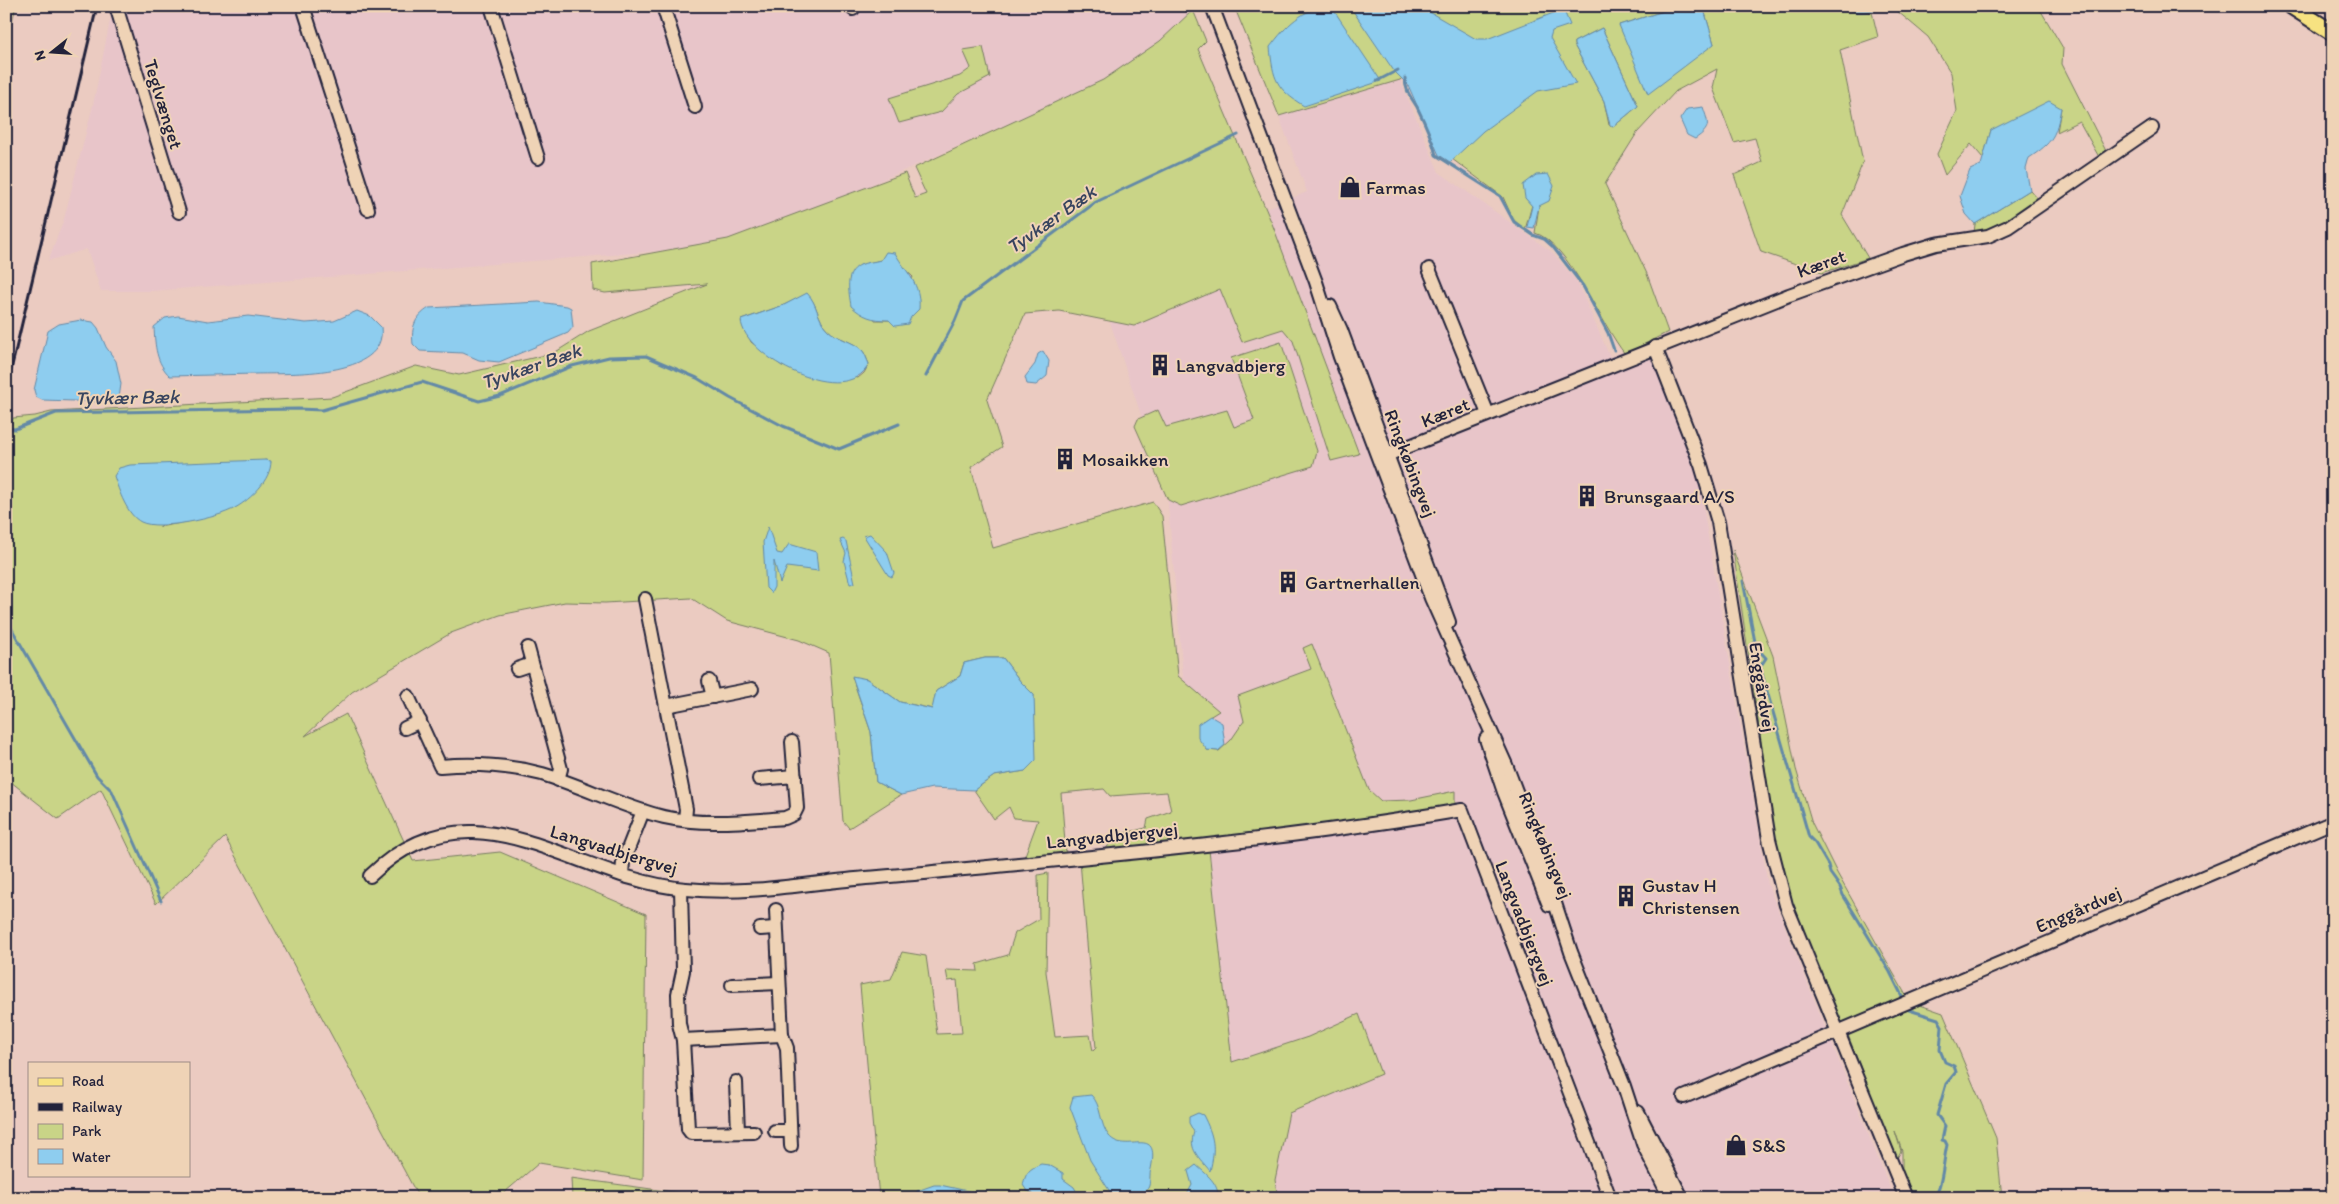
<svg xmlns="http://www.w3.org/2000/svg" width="2339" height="1204" font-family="Itim,sans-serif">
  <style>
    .built { fill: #e8c5c9 }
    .green { fill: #c9d487; stroke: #767b61; fill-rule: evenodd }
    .water { fill: #8ecdef; stroke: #6389a7 }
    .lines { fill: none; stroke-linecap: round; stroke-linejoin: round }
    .stream { stroke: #6389a7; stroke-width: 3 }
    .minor-casing { stroke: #22223b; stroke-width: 16 }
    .major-casing { stroke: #22223b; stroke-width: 19 }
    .minor { stroke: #efd3b6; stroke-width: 12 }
    .major { stroke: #f7e281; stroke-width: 15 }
    .rail { stroke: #22223b; stroke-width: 3 }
    .labels { text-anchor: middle; stroke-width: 4; stroke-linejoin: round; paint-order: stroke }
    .street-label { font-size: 19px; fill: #22223b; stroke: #efd3b6 }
    .poi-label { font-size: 19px; fill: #22223b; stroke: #efd3b6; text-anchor: start }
    .water-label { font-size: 20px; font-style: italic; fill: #38445f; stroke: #efd3b6 }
  </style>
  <rect width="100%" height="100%" fill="#ebcbc1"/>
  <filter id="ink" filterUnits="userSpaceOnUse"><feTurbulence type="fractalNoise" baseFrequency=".02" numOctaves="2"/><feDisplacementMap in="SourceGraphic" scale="10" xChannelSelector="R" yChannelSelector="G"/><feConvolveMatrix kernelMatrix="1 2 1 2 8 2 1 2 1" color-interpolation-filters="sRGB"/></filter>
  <g filter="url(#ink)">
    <g class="built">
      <path d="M113,6H1201L1132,69L736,245L152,291H101L87,249L48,261L64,219L93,105Z"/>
      <path d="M1400,80L1439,172L1552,252L1577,282L1610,357L1645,343L1697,472L1768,885L1894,1198H1254L1232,1062L1209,850L1185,698L1167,493L1095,277L1307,192L1279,116Z"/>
    </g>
    <g class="green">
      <path d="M6,6H16L6,45Z"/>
      <path d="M1234,6H1680L1619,25L1714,44L1703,6H1840L1845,10L1872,12L1878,37L1840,50L1863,162L1842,215L1868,258L1822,273L1761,252L1734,175L1762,162L1755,138L1734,143L1713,88L1717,69L1676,91L1637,133L1605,184L1647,274L1668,332L1625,354C1602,326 1568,242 1535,233L1539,206L1525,198L1532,205L1525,230L1513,219L1503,197L1444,153L1408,73L1400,80L1279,116ZM1602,28L1638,106L1613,127L1609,125L1604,101L1574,45V42Z"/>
      <path d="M1891,6H2038L2063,48L2062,64L2106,151L2099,157L2079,121L2057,132L2061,108L1991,130L1983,158L1971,144L1945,175L1937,154L1957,111L1951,73L1928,37Z"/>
      <path d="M1193,10L1206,41L1198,49L1273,226L1359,454L1331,461L1293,341L1283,329L1242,342L1220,289L1134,326L1059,311L1025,314L987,400L1002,447L971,467L993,548L1153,502L1162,516L1178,676L1219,711L1198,724L1207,750L1219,751L1231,740L1244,721L1238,696L1311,669L1303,648L1312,644L1369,790L1381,801L1411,800L1455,791V808L1373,821L1365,818L1282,831L1103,853L1116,835L1146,828L1148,819L1171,811L1167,792L1110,796L1104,789L1061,793L1066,854L1024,858L1038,820L1014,818L1009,807L994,819L974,790L994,776L1025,771L1034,695L1020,681L1003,658H985L964,663L960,676L936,691L933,709L900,702L867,679L852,677L871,732L876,782L901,795L849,828L843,821L829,653L799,640L727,621L691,598L605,603L565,602L500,615L451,633L352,692L305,736L346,714L413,861L500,852L646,914L643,1180L539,1163L498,1198H419L225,837L156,904L101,789L58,819L6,778V440L13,418L35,416L51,412L332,397L416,366L459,375L554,353L589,331L707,284L605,293L593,290L592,264L728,239L905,173L915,198L926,194L914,168L1103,80L1160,41ZM881,260L902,267L913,277L889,320H875L860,265ZM807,294C818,304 817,320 828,330C837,339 853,341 862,350C865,353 867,360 869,364L864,373L858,378L782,366L751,342L741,320L784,305ZM265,460L271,462L235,508L192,521L159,527Z"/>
      <path d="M983,47L990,77L958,94L941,112L899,123L889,98L960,76L971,68L963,50Z"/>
      <path d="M2030,190L2039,200C2019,214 1999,231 1974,233L1975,224Z"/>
      <path d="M1281,342L1317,451L1313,466L1181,506L1168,500L1135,426L1138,419L1158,410L1166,427L1227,410L1234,427L1254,420L1231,358Z"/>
      <path d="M1733,550L1773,656L1796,769L1812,823L1837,873L1908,999L1842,1024L1793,906L1775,836Z"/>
      <path d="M1209,850L1232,1062L1308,1037L1359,1014L1381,1074L1289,1113L1275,1180L1278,1198H879L860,985L891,979L902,952L926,956L937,1034L962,1033L957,980L948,981L946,970L978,971L977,964L1008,955L1015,933L1039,919L1038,875L1048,873L1046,972L1055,1037L1090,1035L1093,1051L1096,1048L1080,861Z"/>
      <path d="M1920,1005L1943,1013L1996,1138L2002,1198H1913L1902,1170V1151L1895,1131L1901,1151L1896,1160L1848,1035Z"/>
      <path d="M571,1178L717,1198H572Z"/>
    </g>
    <g class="water">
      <path d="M1331,6L1381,81L1304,106C1276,89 1273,79 1270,47C1286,26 1302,8 1331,6Z"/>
      <path d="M1360,6H1419L1476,39H1487L1561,10L1564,11L1570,25L1552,31L1550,38L1576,84L1538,91L1483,131L1450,162L1439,155L1408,85L1394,71L1351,8Z"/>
      <path d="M1680,6H1703L1714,44L1648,94L1619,25Z"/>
      <path d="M1840,6H1887C1873,12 1854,16 1840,6Z"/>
      <path d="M1602,28L1638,106L1613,127L1610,125L1604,101L1574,45V42Z"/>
      <path d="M2049,101L2061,108C2056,136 2053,142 2029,158L2026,169L2030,190L1975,224L1966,214L1960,196L1970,170L1981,165L1991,130Z"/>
      <path d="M1703,107C1709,125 1711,128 1695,139L1687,135L1680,119L1687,109Z"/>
      <path d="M1548,174L1554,186L1549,201L1539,206L1534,228L1527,227L1532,206L1525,198L1523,185L1536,175Z"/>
      <path d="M886,252L895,253C907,274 921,283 919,309L911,317L908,324L895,326L889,320C872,320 863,317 851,306C849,292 844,273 860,265C866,262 874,262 881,260Z"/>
      <path d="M807,293C818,304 817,320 828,330C837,339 853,341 862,350C865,353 867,360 869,364C846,410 743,357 741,320L784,305Z"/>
      <path d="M539,302L567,306L571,308L573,327L568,333L499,362L479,360L463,353L420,351L413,344C411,327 415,317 429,308Z"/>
      <path d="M357,311L370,316L381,327C388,379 287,373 255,374C227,375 198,375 170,376C156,363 155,346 154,327L165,318L178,316L208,321L248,316L306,323L334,321Z"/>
      <path d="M81,320L93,322L98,328L106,347L116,361L121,384L119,398L107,402L42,400L36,397L34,390L48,331L59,324Z"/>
      <path d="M1043,351L1049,361L1047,376L1036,385L1027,384L1025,377L1035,364L1038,354Z"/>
      <path d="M265,460L271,461C271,480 251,499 235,508C218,518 159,531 141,522C127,515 119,491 114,476L119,468L130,465Z"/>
      <path d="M768,527L777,553L782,554L789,544L816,552L818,571L787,567L780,583L774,561V587L771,593L766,588L763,542Z"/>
      <path d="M870,534L887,552L894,573L892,577L888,575L864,536Z"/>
      <path d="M843,539L846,541L855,583L850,584L844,561L846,553L840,540Z"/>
      <path d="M985,658H1003L1020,681L1034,695L1036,760L1025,771L994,776L974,790L932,788L901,795L876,782L871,732L852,676L867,679L900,702L932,709L936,691L960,676L964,663Z"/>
      <path d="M1210,716L1222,723L1225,745L1218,751L1207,750L1198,738V724Z"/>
      <path d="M1091,1095C1102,1105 1099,1124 1109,1136C1126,1156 1161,1123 1151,1169C1149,1174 1151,1183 1148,1188C1146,1192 1140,1194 1138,1198H1114L1090,1160L1070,1107L1073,1097Z"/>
      <path d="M1198,1113L1203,1115C1214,1137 1216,1147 1210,1171C1199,1157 1188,1150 1194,1132L1189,1123V1117Z"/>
      <path d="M1041,1164L1049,1165L1063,1173V1179L1074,1187L1080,1198H1010L1031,1197L1033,1193L1027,1191L1023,1185C1026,1172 1029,1169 1041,1164Z"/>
      <path d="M1196,1165C1206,1174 1219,1183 1218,1198H1185L1192,1185L1188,1171Z"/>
      <path d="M934,1185H940L1000,1198H914L917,1191Z"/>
    </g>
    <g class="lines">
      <g class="stream">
        <path d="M1578,7L1580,6"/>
        <path d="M1405,78C1405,91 1411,97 1417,107C1425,123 1432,138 1436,155L1500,196L1514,222L1533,235L1544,239L1553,247L1583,286L1608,333L1614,350"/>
        <path d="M1377,81L1398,70"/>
        <path d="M926,376L955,321L963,301L1096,202L1238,135"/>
        <path d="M6,428L15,429L56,413L298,409L322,410L422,382L479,401L500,396L572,366L609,357L646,356L697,378L730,398L783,426L839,449L899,424"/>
        <path d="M1743,581L1756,647L1766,658L1760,667L1809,837L1815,843L1828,865L1830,873L1840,887L1843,895L1890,972L1903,998"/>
        <path d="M6,619L97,776L112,791L161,901"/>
        <path d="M1909,1010L1938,1019L1942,1026L1940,1050L1945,1062L1954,1066L1956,1072L1946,1084L1937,1115L1945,1126L1942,1140L1945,1141L1947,1145C1943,1162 1943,1184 1934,1198"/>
      </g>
      <g class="minor-casing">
        <g id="minor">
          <path d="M116,6L179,212"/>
          <path d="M303,6L368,209"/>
          <path d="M491,6L538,158"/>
          <path d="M663,6L695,107"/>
          <path d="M852,6L853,9"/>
          <path d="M1212,6L1316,282L1340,357L1431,598L1506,765L1533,836L1571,952L1624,1086L1643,1144L1670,1198"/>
          <path d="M1429,269L1488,414"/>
          <path d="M1330,306L1341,330L1449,622"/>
          <path d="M1655,347L1701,465L1718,522L1769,839L1786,905L1906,1198"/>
          <path d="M1387,455L1789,295L1903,254L1936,244L1988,236L2008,227L2152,128"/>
          <path d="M645,599L686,809L685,820"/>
          <path d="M528,648L561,769L558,780"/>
          <path d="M517,669L532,664"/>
          <path d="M709,681L713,697"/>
          <path d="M408,696L440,766C474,763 508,765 542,774C583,786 622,807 664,817C704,826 745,821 785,818L794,814L797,808L792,742"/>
          <path d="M666,706L752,689"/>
          <path d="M405,728L420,721"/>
          <path d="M1486,739L1504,792L1549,905"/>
          <path d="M759,779L795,776"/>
          <path d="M622,874L623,862L643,811"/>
          <path d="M370,876C474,774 573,880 686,889C737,894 787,887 837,881C872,877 908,875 943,871C1117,855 1290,839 1462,810L1610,1198"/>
          <path d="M681,889L683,971L678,994L679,1024L683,1040L688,1129L691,1133H697L754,1132"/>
          <path d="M776,910L782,1035L787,1048L791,1146"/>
          <path d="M760,929L776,928"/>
          <path d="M732,985L779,983"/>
          <path d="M683,1040L782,1035"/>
          <path d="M736,1082L738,1132"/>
          <path d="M1684,1097L2333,822"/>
          <path d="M1638,1112L1682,1198"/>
          <path d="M775,1131H790"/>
        </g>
      </g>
      <g class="major-casing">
        <path id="major" d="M2291,6L2333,33"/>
      </g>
      <use href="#minor" class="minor"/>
      <use href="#major" class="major"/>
      <path class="rail" d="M6,391L97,6"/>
    </g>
  </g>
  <defs>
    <g id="shop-bare" transform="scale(1.725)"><path d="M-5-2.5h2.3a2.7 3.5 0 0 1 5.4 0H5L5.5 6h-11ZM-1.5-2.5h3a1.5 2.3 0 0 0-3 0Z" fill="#22223b" stroke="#efd3b6" stroke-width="2.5" paint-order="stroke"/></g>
    <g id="building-bare" transform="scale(1.725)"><path d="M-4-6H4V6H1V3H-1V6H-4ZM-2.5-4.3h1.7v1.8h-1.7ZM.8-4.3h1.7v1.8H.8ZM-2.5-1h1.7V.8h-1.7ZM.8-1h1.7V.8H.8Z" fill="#22223b" stroke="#efd3b6" stroke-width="2.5" paint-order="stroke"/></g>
  </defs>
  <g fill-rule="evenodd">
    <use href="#shop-bare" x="1350" y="187"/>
    <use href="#building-bare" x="1160" y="365"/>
    <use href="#building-bare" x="1065" y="459"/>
    <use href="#building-bare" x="1587" y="496"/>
    <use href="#building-bare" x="1288" y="582"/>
    <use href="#building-bare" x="1626" y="896"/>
    <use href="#shop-bare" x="1736" y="1145"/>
  </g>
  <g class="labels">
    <g class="street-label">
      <text transform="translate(164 104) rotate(73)" y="7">Teglvænget</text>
      <text transform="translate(1821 263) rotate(-20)" y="7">Kæret</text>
      <text transform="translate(1445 412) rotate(-22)" y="7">Kæret</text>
      <text transform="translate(1411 463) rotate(69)" y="7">Ringkøbingvej</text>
      <text transform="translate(1763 687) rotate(81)" y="7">Enggårdvej</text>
      <text transform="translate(1112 835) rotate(-6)" y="7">Langvadbjergvej</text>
      <text transform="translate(1546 845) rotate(68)" y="7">Ringkøbingvej</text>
      <text transform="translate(614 849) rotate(17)" y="7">Langvadbjergvej</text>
      <text transform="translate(2078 909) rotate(-23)" y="7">Enggårdvej</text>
      <text transform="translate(1525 923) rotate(69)" y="7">Langvadbjergvej</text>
    </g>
    <g class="poi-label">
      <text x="1366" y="194">Farmas</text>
      <text x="1176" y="372">Langvadbjerg</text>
      <text x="1082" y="466">Mosaikken</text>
      <text x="1604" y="503">Brunsgaard A/S</text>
      <text x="1305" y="589">Gartnerhallen</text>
      <text x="1642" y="892">Gustav H<tspan x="1642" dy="22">Christensen</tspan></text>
      <text x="1752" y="1152">S&amp;S</text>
    </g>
    <g class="water-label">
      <text transform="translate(1051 219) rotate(-35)" y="7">Tyvkær Bæk</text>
      <text transform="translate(531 366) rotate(-19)" y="7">Tyvkær Bæk</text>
      <text transform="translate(127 397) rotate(-1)" y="7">Tyvkær Bæk</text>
    </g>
  </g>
  <rect width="2339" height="1204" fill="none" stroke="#efd3b6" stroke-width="25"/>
  <rect x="12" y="12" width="2314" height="1179" fill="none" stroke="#22223b" stroke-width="2" filter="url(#ink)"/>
  <rect x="28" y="1062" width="162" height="115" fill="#efd3b6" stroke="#9d8c85"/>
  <rect x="38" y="1078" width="25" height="8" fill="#f7e281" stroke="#9d8c85"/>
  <text x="72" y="1086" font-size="15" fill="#22223b">Road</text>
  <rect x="38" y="1103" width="25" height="8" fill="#22223b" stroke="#9d8c85"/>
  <text x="72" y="1112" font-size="15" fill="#22223b">Railway</text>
  <rect x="38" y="1124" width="25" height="15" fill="#c9d487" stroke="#9d8c85"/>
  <text x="72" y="1136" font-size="15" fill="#22223b">Park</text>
  <rect x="38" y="1149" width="25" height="15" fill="#8ecdef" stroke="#9d8c85"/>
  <text x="72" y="1162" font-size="15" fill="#22223b">Water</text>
  <g transform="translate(52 52) rotate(253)" stroke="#efd3b6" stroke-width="4" paint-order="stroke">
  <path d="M0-4L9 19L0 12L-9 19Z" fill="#22223b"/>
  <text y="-8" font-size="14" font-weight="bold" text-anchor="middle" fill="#22223b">N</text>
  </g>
</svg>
